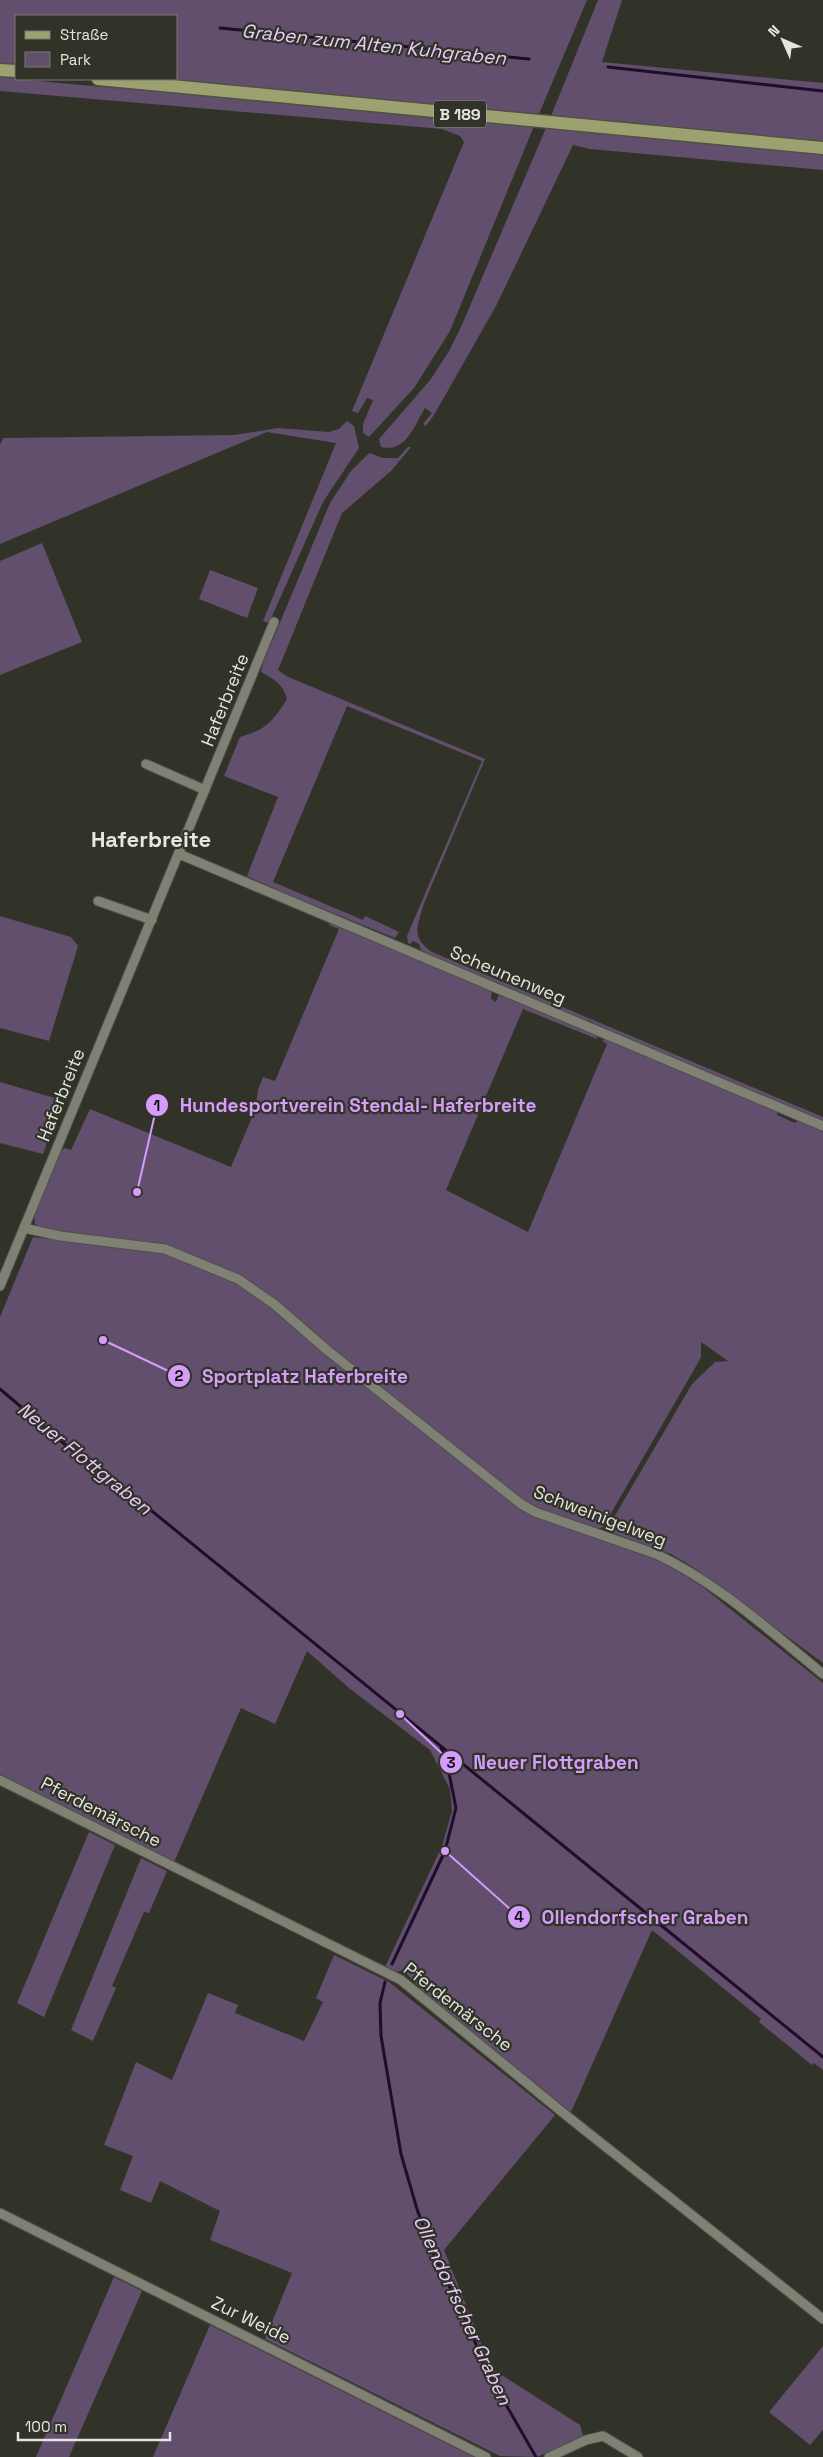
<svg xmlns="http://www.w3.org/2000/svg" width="823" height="2457" font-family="'Space Grotesk',sans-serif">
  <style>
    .green { fill: #614f6d }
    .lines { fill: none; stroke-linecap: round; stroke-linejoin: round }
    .stream { stroke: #1f0d2a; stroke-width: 3 }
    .minor-casing { stroke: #4f5046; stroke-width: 11 }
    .primary-casing { stroke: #4f5046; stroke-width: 15 }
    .minor { stroke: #808175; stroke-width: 9 }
    .primary { stroke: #9da170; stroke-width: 12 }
    .labels { text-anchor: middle; stroke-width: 4.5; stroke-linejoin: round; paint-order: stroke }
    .shield { fill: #323328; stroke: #afb0a8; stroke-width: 1 }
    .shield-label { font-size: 16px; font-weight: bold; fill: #e5e6df }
    .street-label { font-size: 18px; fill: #e5e6df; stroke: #323328 }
    .water-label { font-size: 19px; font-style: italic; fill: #e9cdfd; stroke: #323328 }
    .district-label { font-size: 22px; font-weight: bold; fill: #e5e6df; stroke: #323328 }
    .leader { fill: none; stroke: #d59cfb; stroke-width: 2 }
    .callout-dot { fill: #d59cfb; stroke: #323328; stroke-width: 2 }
    .mark-label { font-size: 15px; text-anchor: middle; font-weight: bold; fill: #111 }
    .callout-label { font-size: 19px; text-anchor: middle; font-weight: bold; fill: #d59cfb; stroke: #323328; stroke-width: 4.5; stroke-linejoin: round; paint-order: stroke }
  </style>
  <rect width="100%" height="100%" fill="#323328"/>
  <g class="green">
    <path d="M0,0H587L539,114L163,79H176V16H16V65L0,63Z"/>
    <path d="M598,0H622L602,62L823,83V142L551,116Z"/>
    <path d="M0,76L16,79L534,126L450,331L414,388L369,437L363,433V424L373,400L367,398L358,413L352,411L464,142L460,136L442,129L0,91Z"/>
    <path d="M546,128L823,154V170L590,149L573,145L496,306L434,415L426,426L423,424L432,413L425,408C414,426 406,453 381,447L379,439L431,379L449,351L461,327Z"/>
    <path d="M347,421L354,426L359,448L323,502L269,623L263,621L336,443L267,432L0,544V445L3,438L235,435L278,428L329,432L339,429Z"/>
    <path d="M408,447H411L391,471L342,513L278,670L286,676L485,759L423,906C417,928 411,937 432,952L823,1117V1121L596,1025L589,1020L587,1021L435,957L421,950L419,944L413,941L410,944L408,943L407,936L482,761L347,706L273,882L363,920L365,916L399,932L395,938L288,895L247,876L278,797L224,776L240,737C266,730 273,721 287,699C284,685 273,678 261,672L263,663L330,503L351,471L366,456L370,453L383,458H398Z"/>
    <path d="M42,543L82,642L0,675V561Z"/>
    <path d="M210,570L258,588L247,618L199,599Z"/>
    <path d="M0,916L71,937L78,946L49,1041L0,1028Z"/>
    <path d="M331,922L492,990L491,999L496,1002L498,996L503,994L597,1034V1039L523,1009L446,1190L528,1232L607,1044L602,1041L606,1038L778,1110L777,1115L795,1123L799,1120L823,1132V1663L693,1567L671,1554L610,1532V1524L692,1384L715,1362L728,1361L701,1342V1357L695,1368L603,1527C585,1535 536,1508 519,1499L249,1281C222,1267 193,1253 163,1246C135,1239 52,1238 35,1224L34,1215L59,1153L64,1148L71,1150L90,1109L231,1167L255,1110L258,1090L263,1077L275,1081L339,929L329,925Z"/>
    <path d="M0,1082L58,1099L61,1103L43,1154L0,1143Z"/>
    <path d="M33,1237L172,1254L243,1285L515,1504L662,1560L704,1588L823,1683V2070L814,2063L812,2065L759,2022L761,2019L652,1930L571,2112L428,1997L403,1970L396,1972L385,1967L442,1846L452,1811L450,1789L430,1750L349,1688L307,1651L275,1724L241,1708L174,1862L0,1774V1317Z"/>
    <path d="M89,1832L115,1845L44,2017L17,2003Z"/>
    <path d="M141,1858L167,1871L149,1913L144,1912L112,1986L116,1988L93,2041L71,2030Z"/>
    <path d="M334,1955L389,1982L555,2115L444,2250L491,2368L580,2425L583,2436L581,2439L537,2457L500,2456L265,2339L292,2273L210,2240L220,2211L160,2181L151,2203L120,2190L133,2156L104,2145L136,2062L172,2080L208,1993L238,2005L235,2013L304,2041L323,2002L316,1998Z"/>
    <path d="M114,2277L142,2291L69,2457H36Z"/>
    <path d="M210,2325L454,2447L475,2457H153Z"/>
    <path d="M823,2346V2430L810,2445L769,2412Z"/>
  </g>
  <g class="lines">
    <g class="stream">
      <path d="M220,28L529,59"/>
      <path d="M608,67L823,91"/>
      <path d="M0,1389L82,1459L115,1481L823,2057"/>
      <path d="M392,1964L445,1851L456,1808L449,1773L441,1747"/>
      <path d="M385,1982L380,2003L381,2036L401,2154L417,2209L433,2253L463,2314L489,2375L536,2457"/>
    </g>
    <g class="minor-casing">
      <g id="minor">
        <path d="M146,764L205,790"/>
        <path d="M179,854L823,1126"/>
        <path d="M98,901L152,920"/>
        <path d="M24,1228L60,1236L165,1249L238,1279L274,1304L327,1350L521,1504L535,1512L656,1554C718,1583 770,1631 823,1674"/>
        <path d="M0,1286L274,622"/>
        <path d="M0,1780L401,1980L567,2116L823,2319"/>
        <path d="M0,2213L486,2457"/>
        <path d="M549,2457L586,2440L603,2436L638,2457"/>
      </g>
    </g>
    <g class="primary-casing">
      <g id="primary">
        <path d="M0,70L16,71"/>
        <path d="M98,79L823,148"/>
      </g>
    </g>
    <use href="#minor" class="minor"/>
    <use href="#primary" class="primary"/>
  </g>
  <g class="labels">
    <rect class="shield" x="434" y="100.5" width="52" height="27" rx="4"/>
    <g class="shield-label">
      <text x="460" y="120">B 189</text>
    </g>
    <g class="street-label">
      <text transform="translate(225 700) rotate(-68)" y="6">Haferbreite</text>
      <text transform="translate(508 975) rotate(23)" y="6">Scheunenweg</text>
      <text transform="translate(61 1095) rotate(-68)" y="6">Haferbreite</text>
      <text transform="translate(600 1516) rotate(21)" y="6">Schweinigelweg</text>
      <text transform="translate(101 1812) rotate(27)" y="6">Pferdemärsche</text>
      <text transform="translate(458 2007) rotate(38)" y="6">Pferdemärsche</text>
      <text transform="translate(251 2320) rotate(26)" y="6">Zur Weide</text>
    </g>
    <g class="water-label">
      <text transform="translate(374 44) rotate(6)" y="7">Graben zum Alten Kuhgraben</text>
      <text transform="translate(85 1458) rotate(39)" y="7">Neuer Flottgraben</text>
      <text transform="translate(463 2310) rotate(65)" y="7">Ollendorfscher Graben</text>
    </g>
    <g class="district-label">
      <text x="151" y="847">Haferbreite</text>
    </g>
  </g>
  <path class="leader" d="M137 1192L157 1105M103 1340L179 1376M400 1714L451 1762M445 1851L519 1917"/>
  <g class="callout-dot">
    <circle cx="137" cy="1192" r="5"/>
    <circle cx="103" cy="1340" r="5"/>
    <circle cx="400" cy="1714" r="5"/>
    <circle cx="445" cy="1851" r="5"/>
    <circle cx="157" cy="1105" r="12"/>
    <circle cx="179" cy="1376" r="12"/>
    <circle cx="451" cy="1762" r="12"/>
    <circle cx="519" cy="1917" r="12"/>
  </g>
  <g class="mark-label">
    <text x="157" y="1111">1</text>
    <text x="179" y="1381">2</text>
    <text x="451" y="1768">3</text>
    <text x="519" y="1922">4</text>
  </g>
  <g class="callout-label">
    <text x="358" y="1112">Hundesportverein Stendal- Haferbreite</text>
    <text x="305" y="1383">Sportplatz Haferbreite</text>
    <text x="556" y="1769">Neuer Flottgraben</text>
    <text x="645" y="1924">Ollendorfscher Graben</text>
  </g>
  <rect x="15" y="15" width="162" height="65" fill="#323328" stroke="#7a7b71"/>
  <rect x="25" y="31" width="25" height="8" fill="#9da170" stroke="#7a7b71"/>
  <text x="60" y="40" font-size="15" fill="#e5e6df">Straße</text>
  <rect x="25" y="52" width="25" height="15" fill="#614f6d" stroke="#7a7b71"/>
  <text x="60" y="65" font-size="15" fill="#e5e6df">Park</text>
  <g transform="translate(783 40) rotate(315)" stroke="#323328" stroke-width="4" paint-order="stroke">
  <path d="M0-4L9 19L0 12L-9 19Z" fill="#e5e6df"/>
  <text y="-8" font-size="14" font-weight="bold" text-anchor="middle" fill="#e5e6df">N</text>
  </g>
  <path d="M18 2432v8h152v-8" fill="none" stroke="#e5e6df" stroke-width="2.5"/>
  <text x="25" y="2432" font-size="15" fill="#e5e6df" stroke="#323328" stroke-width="4" paint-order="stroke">100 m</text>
</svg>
